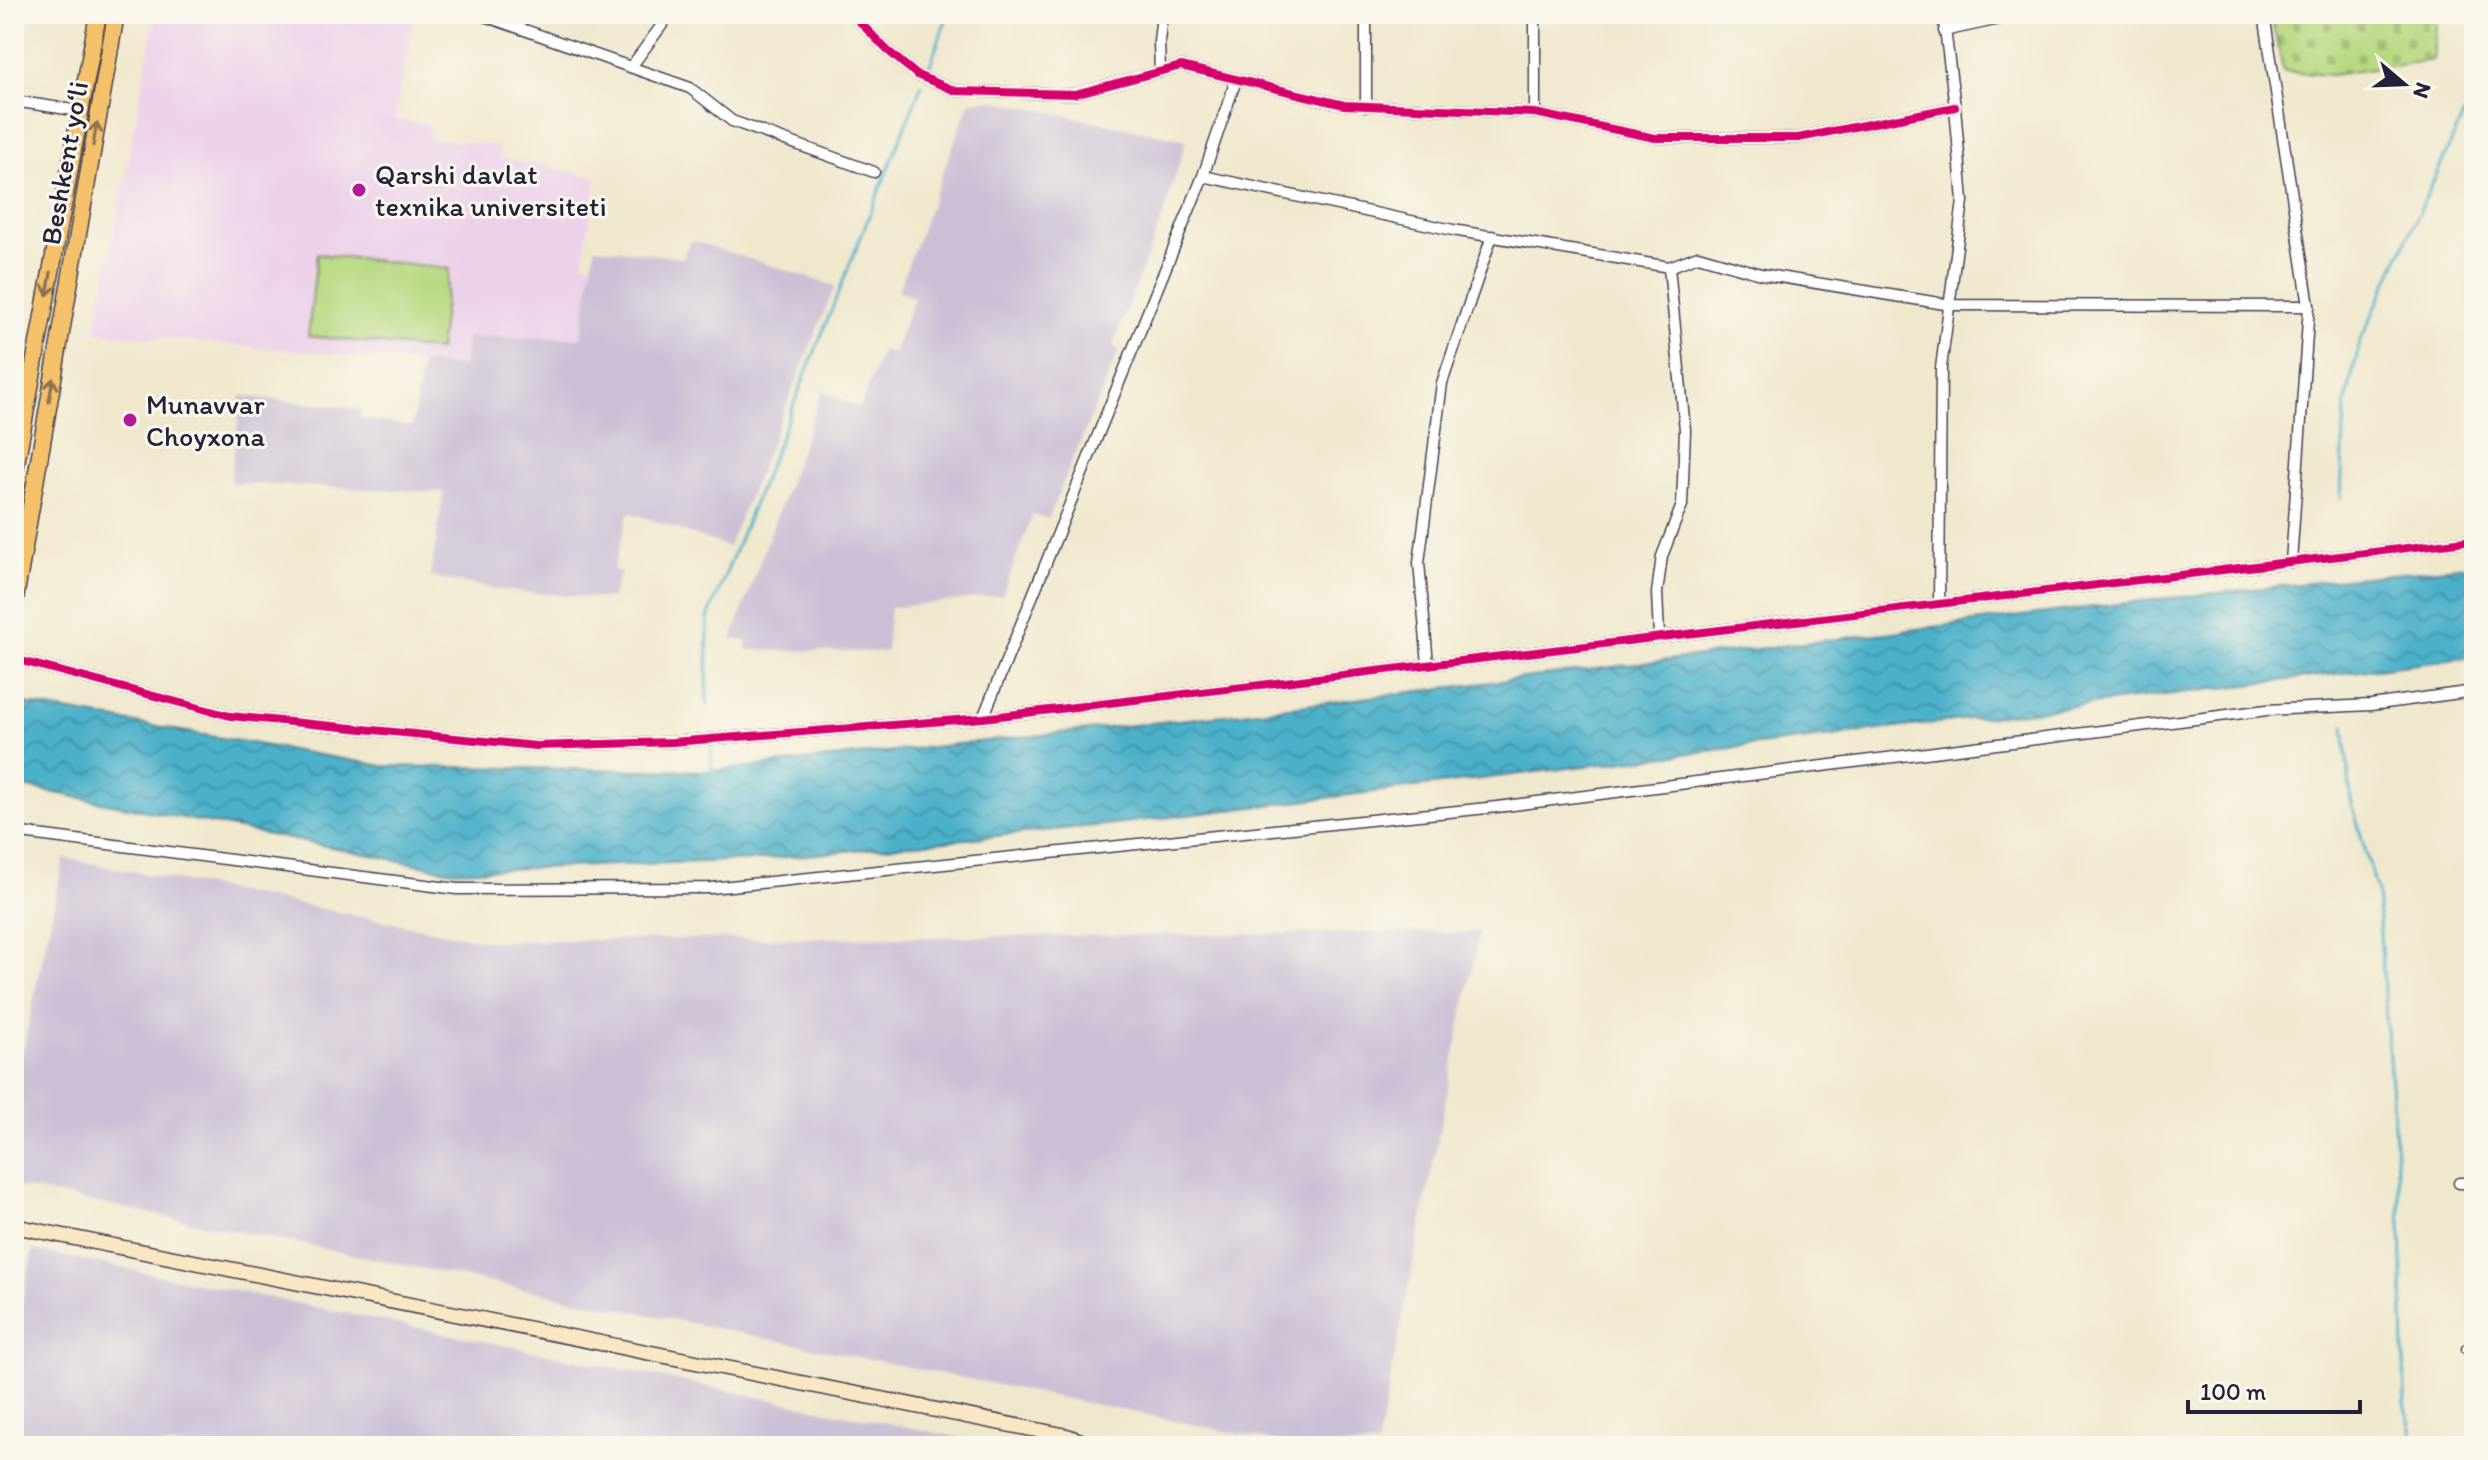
<svg xmlns="http://www.w3.org/2000/svg" width="2488" height="1460" font-family="Itim,sans-serif">
  <style>
    .built { fill: #ecd1ea }
    .industrial { fill: #cbbfd5 }
    .grass { fill: #b7d981; stroke: #6c7e5e; stroke-width: 2 }
    .cemetery { fill: url(#cemetery-stones); stroke: #6c7e5e; stroke-width: 2 }
    .water { fill: url(#water-waves); stroke: #366a82; stroke-width: 2 }
    .lines { fill: none; stroke-linecap: round; stroke-linejoin: round }
    .stream { stroke: #4bb1ca; stroke-width: 3 }
    .street-casing { stroke: #414051; stroke-width: 13 }
    .secondary-casing { stroke: #414051; stroke-width: 17 }
    .primary-casing { stroke: #414051; stroke-width: 19 }
    .street { stroke: #fff; stroke-width: 10 }
    .secondary { stroke: #fbe6c3; stroke-width: 14 }
    .primary { stroke: #f4c16a; stroke-width: 16 }
    .cycleway-casing { stroke: #fbf7ec; stroke-width: 13 }
    .cycleway { stroke: #d6006c; stroke-width: 8 }
    .oneway { stroke: #8b7252 }
    .poi-dot { fill: #b5179e; stroke: #fbf7ec; stroke-width: 3 }
    .labels { text-anchor: middle; stroke-width: 6; stroke-linejoin: round; paint-order: stroke }
    .street-label { font-size: 28px; fill: #22223b; stroke: #fbf7ec }
    .poi-label { font-size: 28px; fill: #22223b; stroke: #fbf7ec; text-anchor: start }
  </style>
  <defs>
    <pattern id="cemetery-stones" width="16" height="16" patternUnits="userSpaceOnUse" patternTransform="scale(2)"><rect width="16" height="16" fill="#b7d981"/><path d="M2 7V4a2 2 0 0 1 4 0v3zM10 15v-3a2 2 0 0 1 4 0v3z" fill="#9dba70"/></pattern>
    <pattern id="water-waves" width="16" height="10" patternUnits="userSpaceOnUse" patternTransform="scale(2)"><rect width="16" height="10" fill="#4bb1ca"/><path d="M0 5q4-4 8 0t8 0" fill="none" stroke="#3e90a5"/></pattern>
  </defs>
  <rect width="100%" height="100%" fill="#fbf7ec"/>
  <filter id="ink" filterUnits="userSpaceOnUse"><feTurbulence type="fractalNoise" baseFrequency=".0125" numOctaves="2"/><feDisplacementMap in="SourceGraphic" scale="16" xChannelSelector="R" yChannelSelector="G"/><feConvolveMatrix kernelMatrix="1 2 1 2 8 2 1 2 1" color-interpolation-filters="sRGB"/></filter>
  <filter id="wash" filterUnits="userSpaceOnUse"><feTurbulence type="fractalNoise" baseFrequency=".006" numOctaves="4" result="noise"/><feDisplacementMap in="SourceGraphic" scale="32" xChannelSelector="R" yChannelSelector="G"/><feGaussianBlur stdDeviation="1.8" result="paint"/><feColorMatrix in="noise" values="0 0 0 0 0 0 0 0 0 0 0 0 0 0 0 0 0 1.4 0 .05"/><feComposite in="paint" operator="in"/></filter>
  <g filter="url(#wash)">
    <rect width="100%" height="100%" fill="#f0e8cd"/>
    <path class="built" d="M156,14H415L394,119L432,125L430,138L499,146L500,158L597,177L583,263L592,264L581,338L468,337L463,367L95,332Z"/>
    <g class="industrial">
      <path d="M992,100L1186,140L1164,213L1113,345L1119,350L1048,519L1033,514L1002,595L890,608L886,652L748,650L746,641L732,639L822,391L860,408L882,350L893,354L914,298L898,291L970,101Z"/>
      <path d="M690,240L835,286L728,547L629,512L613,570L621,572L611,599L506,591L430,577L444,492L230,483L241,396L361,409L359,418L412,427L422,363L463,367L467,337L581,338L595,247L683,258Z"/>
      <path d="M64,858L486,941L1479,932L1377,1446H1299L14,1186V1092Z"/>
      <path d="M33,1250L1001,1446H14V1340Z"/>
    </g>
    <path class="grass" d="M317,254L449,269L439,350L308,336Z"/>
    <path class="cemetery" d="M2270,14H2437L2433,60L2331,75L2284,72Z"/>
    <path class="water" d="M2474,565V657L1114,824L757,860L452,871L14,785V702L383,766L712,771L1242,713L2142,601Z"/>
    <g class="lines">
      <g class="stream">
        <path d="M928,71L948,14"/>
        <path d="M2341,498L2345,405L2360,342L2474,92"/>
        <path d="M707,705L708,618L922,84"/>
        <path d="M2344,726L2351,800L2377,892L2401,1224L2405,1403L2415,1446"/>
        <path d="M711,749L712,773"/>
      </g>
    </g>
  </g>
  <g filter="url(#ink)">
    <g class="lines">
      <g class="street-casing">
        <g id="street">
          <path d="M479,14L690,88L732,121L874,172"/>
          <path d="M852,14L887,50L917,75L956,91L1075,94L1181,66L1344,105L1535,113L1655,138H1798L1955,107"/>
          <path d="M2264,14L2309,306L2291,562"/>
          <path d="M1944,31L2022,14"/>
          <path d="M631,67L670,14"/>
          <path d="M1160,72L1159,42L1162,14"/>
          <path d="M14,101L80,111"/>
          <path d="M1366,106V14"/>
          <path d="M1535,113V14"/>
          <path d="M1203,176L1453,230L1669,267L1698,256L1761,274L1951,305L2309,306"/>
          <path d="M1939,603L1941,368L1963,201L1955,107L1943,14"/>
          <path d="M1659,636L1657,593L1662,556L1682,505L1685,430L1669,267"/>
          <path d="M14,659L230,716L536,746L672,742L983,718L2474,540"/>
          <path d="M1428,664L1419,563L1442,383L1492,236"/>
          <path d="M983,718L1203,176L1236,80"/>
          <path d="M14,832L457,889L711,888L1497,807L2267,710L2371,705L2474,691"/>
          <path d="M2459,1183H2474"/>
          <path d="M2467,1349L2474,1348"/>
        </g>
      </g>
      <g class="secondary-casing">
        <path id="secondary" d="M14,1226L1067,1436L1094,1446"/>
      </g>
      <g class="primary-casing">
        <g id="primary">
          <path d="M14,475L98,14"/>
          <path d="M14,605L116,14"/>
        </g>
      </g>
      <use href="#street" class="street"/>
      <use href="#secondary" class="secondary"/>
      <use href="#primary" class="primary"/>
      <g class="cycleway-casing">
        <g id="cycleway">
          <path d="M852,14L887,50L917,75L956,91L1075,94L1181,66L1344,105L1535,113L1655,138H1798L1955,107"/>
          <path d="M14,659L230,716L536,746L672,742L983,718L2474,540"/>
        </g>
      </g>
      <use href="#cycleway" class="cycleway"/>
    </g>
    <defs><path id="oneway-shaft" d="M-6 0H5M1.5-3L5.5 0L1.5 3" fill="none" stroke-width="1.6" stroke-linecap="round" stroke-linejoin="round" transform="scale(2)"/></defs>
    <g class="oneway">
      <use href="#oneway-shaft" transform="translate(95 134) rotate(-80)"/>
      <use href="#oneway-shaft" transform="translate(49 284) rotate(100)"/>
      <use href="#oneway-shaft" transform="translate(51 390) rotate(-80)"/>
    </g>
  </g>
  <g class="poi-dot">
    <circle cx="359" cy="190" r="8"/>
    <circle cx="130" cy="420" r="8"/>
  </g>
  <g class="labels">
    <g class="street-label">
      <text transform="translate(64 163) rotate(-80)" y="10">Beshkent yoʻli</text>
    </g>
    <g class="poi-label">
      <text x="375" y="184">Qarshi davlat<tspan x="375" dy="32">texnika universiteti</tspan></text>
      <text x="146" y="414">Munavvar<tspan x="146" dy="32">Choyxona</tspan></text>
    </g>
  </g>
  <rect width="2488" height="1460" fill="none" stroke="#fbf7ec" stroke-width="48"/>
  <g transform="translate(2404 84) rotate(109)" stroke="#fbf7ec" stroke-width="6" paint-order="stroke">
  <path d="M0-6L14 30L0 20L-14 30Z" fill="#22223b"/>
  <text y="-12" font-size="22" font-weight="bold" text-anchor="middle" fill="#22223b">N</text>
  </g>
  <path d="M2188 1400v12h172v-12" fill="none" stroke="#22223b" stroke-width="4"/>
  <text x="2200" y="1400" font-size="24" fill="#22223b" stroke="#fbf7ec" stroke-width="6" paint-order="stroke">100 m</text>
</svg>
